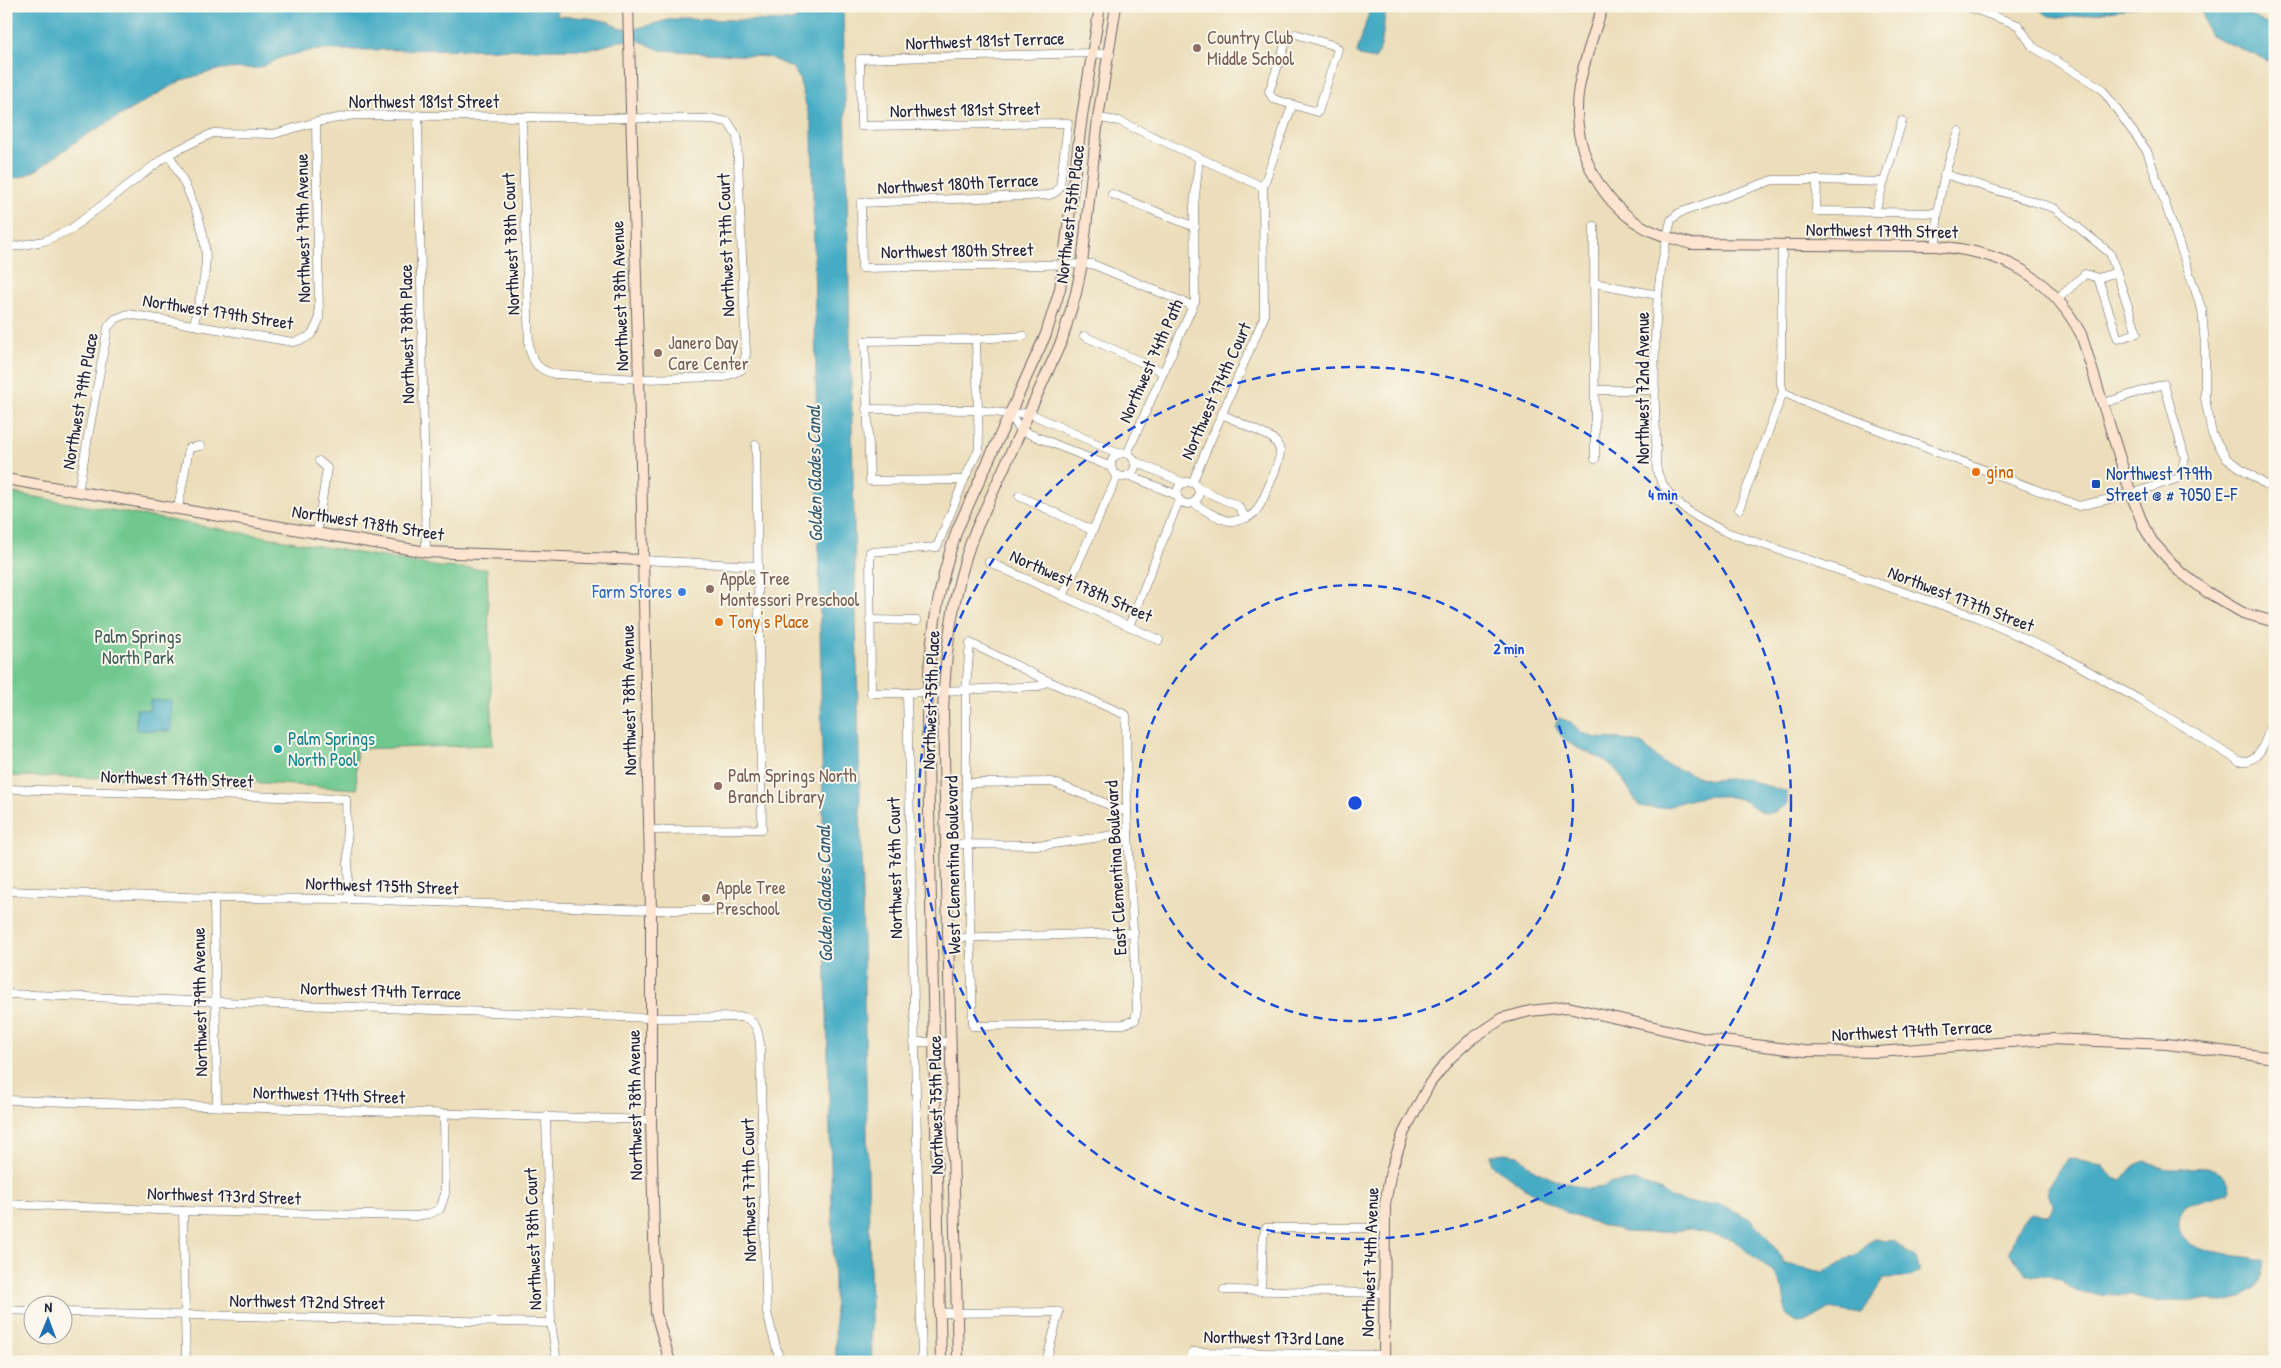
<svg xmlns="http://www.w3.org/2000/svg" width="2281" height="1368" font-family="'Patrick Hand',sans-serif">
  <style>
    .green { fill: #6fc88f; stroke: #487565 }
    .water { fill: #44acc4; stroke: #336780 }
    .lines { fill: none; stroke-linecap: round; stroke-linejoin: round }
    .street-casing { stroke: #696467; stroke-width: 9 }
    .secondary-casing { stroke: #696467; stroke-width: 12 }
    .street { stroke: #fff; stroke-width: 8 }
    .secondary { stroke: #fde4d0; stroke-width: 10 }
    .ring { fill: none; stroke: #1d4ed8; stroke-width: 2.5; stroke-dasharray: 9 6 }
    .education-dot { fill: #8d6e63; stroke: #fbf7ec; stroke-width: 2 }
    .food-dot { fill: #e8710a; stroke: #fbf7ec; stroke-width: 2 }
    .transit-dot { fill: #1a4fb4; stroke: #fbf7ec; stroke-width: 2 }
    .shop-dot { fill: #3f7fe0; stroke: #fbf7ec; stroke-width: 2 }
    .culture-dot { fill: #0f9aa8; stroke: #fbf7ec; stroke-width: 2 }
    .labels { text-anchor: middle; stroke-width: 4; stroke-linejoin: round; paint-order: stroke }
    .education-label { font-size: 18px; fill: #785e54; stroke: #fbf7ec; text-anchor: start }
    .street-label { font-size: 18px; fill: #22223b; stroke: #fbf7ec }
    .food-label { font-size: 18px; fill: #c56008; stroke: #fbf7ec; text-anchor: start }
    .transit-label { font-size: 18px; fill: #164399; stroke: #fbf7ec; text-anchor: start }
    .shop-label { font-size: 18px; fill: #366cbe; stroke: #fbf7ec; text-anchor: end }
    .park-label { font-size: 18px; fill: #3d5c58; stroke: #fbf7ec }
    .culture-label { font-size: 18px; fill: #0d838f; stroke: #fbf7ec; text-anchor: start }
    .water-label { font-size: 19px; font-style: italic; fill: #305972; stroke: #fbf7ec }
    .centre { fill: #1d4ed8; stroke: #fbf7ec; stroke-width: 2.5 }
    .ring-label { font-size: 15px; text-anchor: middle; font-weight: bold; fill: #1d4ed8; stroke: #fbf7ec; stroke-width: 4; stroke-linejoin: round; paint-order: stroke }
  </style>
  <rect width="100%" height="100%" fill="#fbf7ec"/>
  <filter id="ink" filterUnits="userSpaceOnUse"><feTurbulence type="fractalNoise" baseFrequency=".02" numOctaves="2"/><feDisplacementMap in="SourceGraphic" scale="10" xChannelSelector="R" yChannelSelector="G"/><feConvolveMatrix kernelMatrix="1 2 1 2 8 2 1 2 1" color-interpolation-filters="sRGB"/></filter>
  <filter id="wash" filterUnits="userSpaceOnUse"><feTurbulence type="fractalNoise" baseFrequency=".0096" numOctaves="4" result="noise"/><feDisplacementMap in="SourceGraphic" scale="20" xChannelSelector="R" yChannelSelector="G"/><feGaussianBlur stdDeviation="1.12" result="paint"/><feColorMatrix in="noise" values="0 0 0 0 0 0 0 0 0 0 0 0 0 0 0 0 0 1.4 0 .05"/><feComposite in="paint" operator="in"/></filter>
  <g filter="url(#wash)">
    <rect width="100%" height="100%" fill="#ecdeba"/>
    <path class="green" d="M6,492L440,567L487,569L493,745L356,749L357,789L215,780L6,776Z"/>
    <g class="water">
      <path d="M6,6H558L557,16L589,18L610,22L620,29L638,28L672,19L791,21L795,20L804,6H843L872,1362H836L825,939L812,127L799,78L793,68L768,57L660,50L638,40L620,41L593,49L314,50L282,57L259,68L221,69L182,80L81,138L38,169L24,176L6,180Z"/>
      <path d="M1371,6H1387C1382,22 1385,47 1375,59L1359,56L1357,52Z"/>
      <path d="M2034,6H2142L2065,18L2049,16Z"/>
      <path d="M2191,6H2235L2275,29V64L2210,35C2201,21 2210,15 2191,6Z"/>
      <path d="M150,700H172L171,731L136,730V709L150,710Z"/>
      <path d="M1559,718L1571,722L1581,732L1596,738L1618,739L1641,743L1663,763L1691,774L1710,780L1742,778L1787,792V804C1761,824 1760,806 1739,799C1722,793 1697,797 1681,802C1675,804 1669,807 1663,808C1655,809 1646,807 1639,806C1632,795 1624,780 1616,770C1598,750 1565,752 1555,725Z"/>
      <path d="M1504,1153L1518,1155L1534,1170L1553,1179L1587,1189L1605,1187L1609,1183L1636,1181L1662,1191L1670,1198L1697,1204H1720L1750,1219L1768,1237L1785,1264L1823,1272L1857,1254L1866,1244L1875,1239L1893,1240L1916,1259L1920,1272L1910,1277L1884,1278L1861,1314L1829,1309L1808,1321L1797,1322L1786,1314L1783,1290L1776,1275L1732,1239L1688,1229L1654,1233L1624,1232L1571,1215L1533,1193L1492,1165L1491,1155Z"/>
      <path d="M2074,1158L2101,1165L2114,1178L2122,1181L2135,1165L2145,1161C2152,1162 2157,1166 2163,1168C2183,1173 2224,1155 2230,1189L2228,1193L2186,1204C2181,1211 2179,1217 2179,1226C2179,1257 2246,1254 2266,1261L2261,1280L2256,1289L2242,1297L2224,1302L2171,1300L2157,1302L2130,1295L2083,1294L2072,1289L2063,1281L2049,1276H2033L2026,1273L2009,1252C2013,1241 2019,1217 2032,1214C2037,1214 2044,1215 2049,1215L2053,1209L2054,1205L2048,1196L2047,1187L2068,1159Z"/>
    </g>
  </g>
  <g filter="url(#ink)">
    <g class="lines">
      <g class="street-casing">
        <g id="street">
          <path d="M1966,6L2018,25L2033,47L2101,88L2147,151L2202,310L2205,346V398L2212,434L2227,459L2275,491"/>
          <path d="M1296,34L1335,46L1338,49L1318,112L1273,99L1269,92L1288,36Z"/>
          <path d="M1110,55L1093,53L860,59L861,126L1068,123L1060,186L1056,192L1049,195L861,203L862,268L1092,264L1193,306"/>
          <path d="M418,115L426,552"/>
          <path d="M1098,118L1119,121L1263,187"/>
          <path d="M169,154C184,182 201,213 205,246C209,271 198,301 194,325"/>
          <path d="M1944,174L2054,208L2110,253L2137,333L2118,339L2098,278"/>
          <path d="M1817,180L1883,182"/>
          <path d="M1112,194L1195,227"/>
          <path d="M1875,212L1902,121"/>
          <path d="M1936,213L1816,211L1817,180H1773L1679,213L1671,220C1653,289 1653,365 1656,436C1657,447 1654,463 1658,474C1669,504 1699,519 1726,532L1977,617L2056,653L2140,700L2239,761C2264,765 2269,728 2275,711"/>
          <path d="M1594,226L1595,459"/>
          <path d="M1782,245L1781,383L1783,392L1800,400L2079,506L2131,494L2179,478L2185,458L2164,384L2104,403"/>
          <path d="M1936,246C1936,200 1944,173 1959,131"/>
          <path d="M6,248L44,241L71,229L169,154L213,133L274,134L316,122L354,115L713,119L728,122L737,136L746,354L741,370L724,377L639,379L555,374C538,370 533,363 529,347L522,118"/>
          <path d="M1594,283L1658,295"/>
          <path d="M2058,299L2085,274L2098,278L2117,272"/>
          <path d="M1084,336L1163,372"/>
          <path d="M976,339L979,449L964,480L937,547L870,552L871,693H907L1039,686L1048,681"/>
          <path d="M1595,390H1655"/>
          <path d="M866,409L978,410L1010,414L1029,413L1119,454"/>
          <path d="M1010,414L1020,430L1111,467"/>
          <circle cx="1123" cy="465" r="12"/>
          <path d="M1127,454L1195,301L1194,206L1199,158"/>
          <path d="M1134,461L1184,483"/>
          <path d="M1128,475L1177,495"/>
          <path d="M964,480L870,481L865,341L976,339L1024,336"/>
          <circle cx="1188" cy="493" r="11"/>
          <path d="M1192,483L1264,317L1263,187L1292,106"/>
          <path d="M1198,488L1238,506L1246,518"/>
          <path d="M78,492L108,327L115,319L128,314L293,342C309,339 314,334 319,319L316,122"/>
          <path d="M1019,496L1092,530"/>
          <path d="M1193,503C1201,508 1222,521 1231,521C1239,521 1250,518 1256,511C1262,504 1281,460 1280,451C1279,445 1276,442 1272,438L1222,414"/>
          <path d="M178,508L189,448L200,446"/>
          <path d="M1739,509L1783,392"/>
          <path d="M317,533L327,468L319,461"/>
          <path d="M642,560L758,566"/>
          <path d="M989,562L1159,640"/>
          <path d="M1063,596L1118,475"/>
          <path d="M870,620L917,621"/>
          <path d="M1129,626L1179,500"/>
          <path d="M970,643L1048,681L1126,715L1127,812L1137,1009L1135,1020L1124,1024L973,1026L966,783V690Z"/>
          <path d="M907,693L922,1362"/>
          <path d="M966,783L1052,782L1127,812"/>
          <path d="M6,789L346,799L349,899"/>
          <path d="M648,830L762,829L756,445"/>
          <path d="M946,844L1046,845L1128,833"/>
          <path d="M6,891L214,898L349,899L651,910H757"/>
          <path d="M214,898L217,1105"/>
          <path d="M948,938L1134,933"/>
          <path d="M6,994L651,1018L744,1017C757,1023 758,1030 760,1044L766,1291L767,1313L779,1358L777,1362"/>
          <path d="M914,1042H951"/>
          <path d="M6,1100L651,1120"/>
          <path d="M546,1116L551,1323L557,1362"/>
          <path d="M6,1204L183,1211L416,1216L429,1214L440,1209L445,1194L444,1114"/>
          <path d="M183,1211L186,1362"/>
          <path d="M1224,1290L1384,1293"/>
          <path d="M1261,1291L1263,1238L1266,1228H1384"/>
          <path d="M6,1310L32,1311"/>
          <path d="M62,1312L551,1323"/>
          <path d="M940,1313L1059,1312L1046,1362"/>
          <path d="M1190,1362L1193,1352L1384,1355"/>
        </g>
      </g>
      <g class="secondary-casing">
        <g id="secondary">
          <path d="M628,6L639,379L651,910V1120L656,1313L670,1362"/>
          <path d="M1603,6C1594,33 1584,60 1579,87C1570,137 1592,191 1634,221C1650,233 1672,238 1691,244L1936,246C2002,252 2048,273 2081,334L2131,494L2144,527L2152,541L2179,571L2207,592L2243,613L2275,622"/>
          <path d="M6,479L426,552L642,560"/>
          <path d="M941,1362L927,717C928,653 936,590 957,530L1046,334L1060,289L1082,116L1100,6"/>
          <path d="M958,1362L943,714C945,653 952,594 973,536L1062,340L1076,293L1082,264L1098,118L1116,6"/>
          <path d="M1384,1362L1385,1204L1391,1171L1404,1132L1430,1083L1449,1059L1470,1040L1503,1018L1530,1011L1568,1007L1706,1039L1804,1051L1878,1052L2051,1039L2167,1044L2275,1058"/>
        </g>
      </g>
      <use href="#street" class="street"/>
      <use href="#secondary" class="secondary"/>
    </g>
  </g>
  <g class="ring">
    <circle cx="1355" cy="803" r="218"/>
    <circle cx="1355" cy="803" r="436"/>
  </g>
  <g class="education-dot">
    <circle cx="1197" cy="48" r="5"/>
    <circle cx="658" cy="353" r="5"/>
    <circle cx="710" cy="589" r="5"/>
    <circle cx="718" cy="786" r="5"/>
    <circle cx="706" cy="898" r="5"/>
  </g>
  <g class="food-dot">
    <circle cx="1976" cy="472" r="5"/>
    <circle cx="719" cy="622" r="5"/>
  </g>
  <rect class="transit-dot" x="2091" y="479" width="10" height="10" rx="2.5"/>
  <circle class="shop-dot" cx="682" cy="592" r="5"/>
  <circle class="culture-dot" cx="278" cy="749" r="5"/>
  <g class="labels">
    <g class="education-label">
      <text x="1207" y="44">Country Club<tspan x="1207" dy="21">Middle School</tspan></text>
      <text x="668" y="349">Janero Day<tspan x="668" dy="21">Care Center</tspan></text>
      <text x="720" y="585">Apple Tree<tspan x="720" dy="21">Montessori Preschool</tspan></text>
      <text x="728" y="782">Palm Springs North<tspan x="728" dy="21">Branch Library</tspan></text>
      <text x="716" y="894">Apple Tree<tspan x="716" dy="21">Preschool</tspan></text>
    </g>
    <g class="street-label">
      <text transform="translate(985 41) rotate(-2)" y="6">Northwest 181st Terrace</text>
      <text x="424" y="108">Northwest 181st Street</text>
      <text transform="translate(965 110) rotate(-1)" y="6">Northwest 181st Street</text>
      <text transform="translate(958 184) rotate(-3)" y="6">Northwest 180th Terrace</text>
      <text transform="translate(1070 214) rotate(-83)" y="6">Northwest 75th Place</text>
      <text transform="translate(303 228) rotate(-91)" y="6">Northwest 79th Avenue</text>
      <text transform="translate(1882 231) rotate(1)" y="6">Northwest 179th Street</text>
      <text transform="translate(511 244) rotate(-92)" y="6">Northwest 78th Court</text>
      <text transform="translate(726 245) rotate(-92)" y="6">Northwest 77th Court</text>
      <text transform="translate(957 251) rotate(-1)" y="6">Northwest 180th Street</text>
      <text transform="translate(620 296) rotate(-92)" y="6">Northwest 78th Avenue</text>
      <text transform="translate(218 312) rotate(9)" y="6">Northwest 179th Street</text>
      <text transform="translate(407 334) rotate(-91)" y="6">Northwest 78th Place</text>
      <text transform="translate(1151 361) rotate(-66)" y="6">Northwest 74th Path</text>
      <text transform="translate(1643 388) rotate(-90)" y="6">Northwest 72nd Avenue</text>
      <text transform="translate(1216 391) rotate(-66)" y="6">Northwest 174th Court</text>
      <text transform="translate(80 401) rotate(-80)" y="6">Northwest 79th Place</text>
      <text transform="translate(368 523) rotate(9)" y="6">Northwest 178th Street</text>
      <text transform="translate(1081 586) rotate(24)" y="6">Northwest 178th Street</text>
      <text transform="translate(1961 599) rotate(21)" y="6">Northwest 177th Street</text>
      <text transform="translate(629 700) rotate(-91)" y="6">Northwest 78th Avenue</text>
      <text transform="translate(931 700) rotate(-88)" y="6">Northwest 75th Place</text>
      <text transform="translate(177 779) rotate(2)" y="6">Northwest 176th Street</text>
      <text transform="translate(953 865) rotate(-91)" y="6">West Clementina Boulevard</text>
      <text transform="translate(895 868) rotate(-91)" y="6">Northwest 76th Court</text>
      <text transform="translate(1116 868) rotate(-93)" y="6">East Clementina Boulevard</text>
      <text transform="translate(382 886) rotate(2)" y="6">Northwest 175th Street</text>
      <text transform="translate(381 991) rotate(2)" y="6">Northwest 174th Terrace</text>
      <text transform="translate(200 1002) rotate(-91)" y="6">Northwest 79th Avenue</text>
      <text transform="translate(1912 1031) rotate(-3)" y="6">Northwest 174th Terrace</text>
      <text transform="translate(329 1095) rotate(2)" y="6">Northwest 174th Street</text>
      <text transform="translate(635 1105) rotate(-91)" y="6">Northwest 78th Avenue</text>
      <text transform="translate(936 1105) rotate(-91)" y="6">Northwest 75th Place</text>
      <text transform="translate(749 1190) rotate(-91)" y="6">Northwest 77th Court</text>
      <text transform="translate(224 1196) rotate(2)" y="6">Northwest 173rd Street</text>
      <text transform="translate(533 1239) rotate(-92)" y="6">Northwest 78th Court</text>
      <text transform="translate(1370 1262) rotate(-88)" y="6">Northwest 74th Avenue</text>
      <text transform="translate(307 1302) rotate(1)" y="6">Northwest 172nd Street</text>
      <text transform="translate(1274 1338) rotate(1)" y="6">Northwest 173rd Lane</text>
    </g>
    <g class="food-label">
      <text x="1986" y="478">gina</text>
      <text x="729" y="628">Tony's Place</text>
    </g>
    <g class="transit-label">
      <text x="2106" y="480">Northwest 179th<tspan x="2106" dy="21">Street @ # 7050 E-F</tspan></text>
    </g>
    <g class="shop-label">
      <text x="672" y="598">Farm Stores</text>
    </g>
    <g class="park-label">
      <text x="138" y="643">Palm Springs<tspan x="138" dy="21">North Park</tspan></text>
    </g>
    <g class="culture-label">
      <text x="288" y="745">Palm Springs<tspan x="288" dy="21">North Pool</tspan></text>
    </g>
    <g class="water-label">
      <text transform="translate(814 474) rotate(-91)" y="7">Golden Glades Canal</text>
      <text transform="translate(824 894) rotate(-91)" y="7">Golden Glades Canal</text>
    </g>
  </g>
  <circle cx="1355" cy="803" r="8" class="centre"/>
  <g class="ring-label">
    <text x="1663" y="500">4 min</text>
    <text x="1509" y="654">2 min</text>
  </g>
  <rect width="2281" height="1368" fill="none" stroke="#fbf7ec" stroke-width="25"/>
  <g transform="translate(48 1320) rotate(1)"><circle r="24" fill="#fbf7ec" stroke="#a4a2a5"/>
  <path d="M0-4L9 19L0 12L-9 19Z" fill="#1f6fb2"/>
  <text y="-8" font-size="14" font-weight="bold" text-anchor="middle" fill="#22223b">N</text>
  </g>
</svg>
